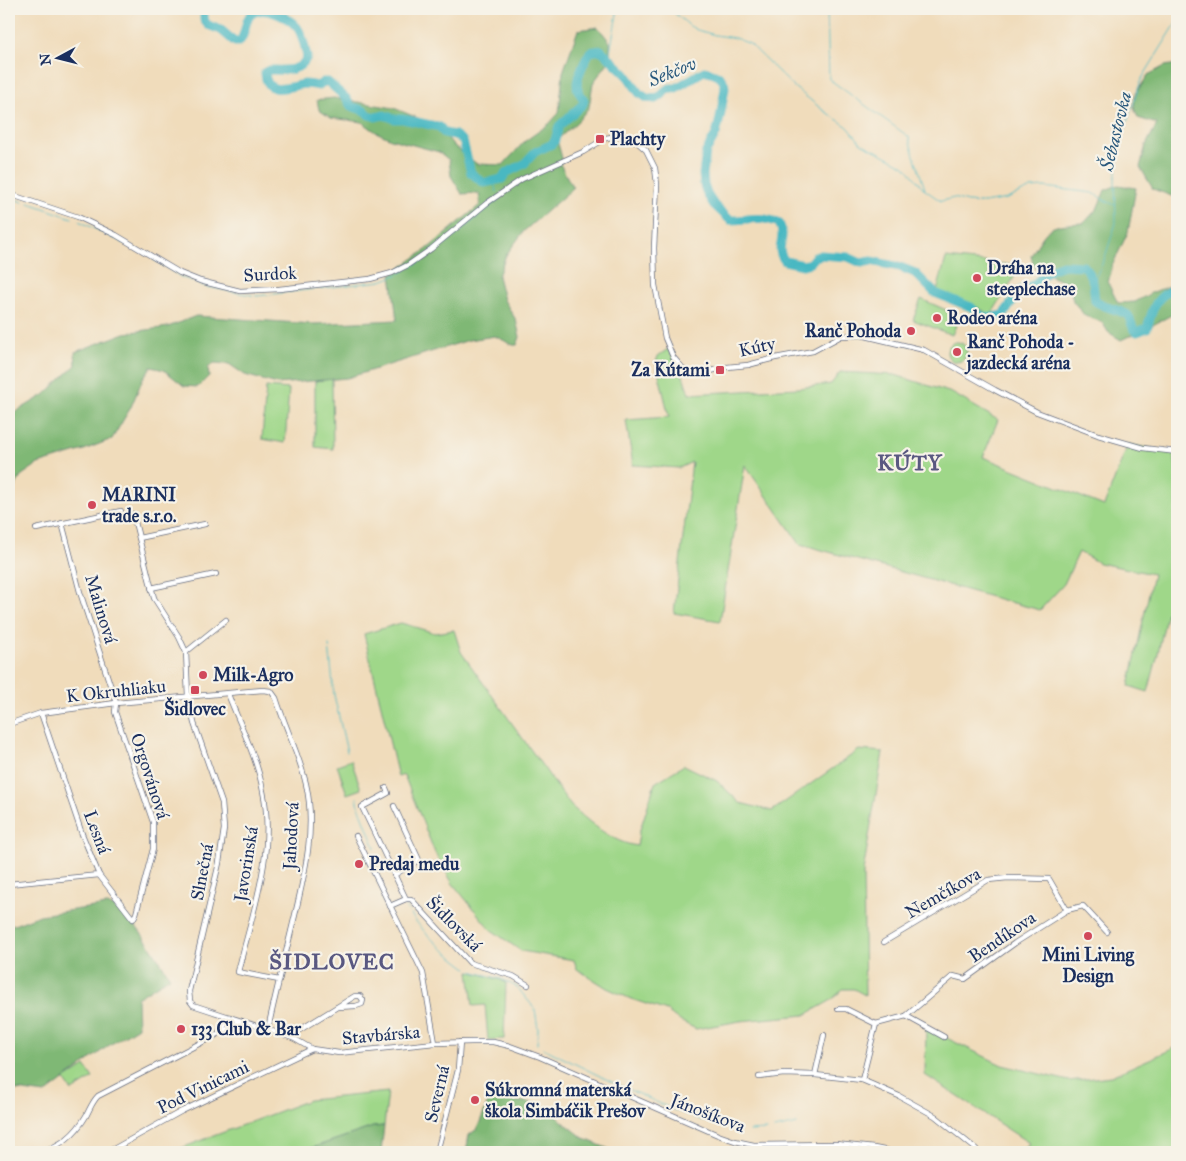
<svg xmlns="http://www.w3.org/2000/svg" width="1186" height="1161" font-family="'IM FELL Great Primer',serif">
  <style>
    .green { fill: #9fd789; stroke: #5d8374 }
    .forest { fill: #7fb875; stroke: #4d746a }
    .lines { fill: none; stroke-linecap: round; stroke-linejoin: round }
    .stream { stroke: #4ab8c2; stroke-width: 1 }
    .river { stroke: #4ab8c2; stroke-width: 9 }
    .minor-casing { stroke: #666c7f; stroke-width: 6 }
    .minor { stroke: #fff; stroke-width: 4.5 }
    .poi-dot { fill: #d1495b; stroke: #f7f3e8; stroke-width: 2 }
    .labels { text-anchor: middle; stroke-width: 4.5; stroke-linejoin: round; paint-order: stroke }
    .poi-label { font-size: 18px; font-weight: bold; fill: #1b2f5e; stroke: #f7f3e8; text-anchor: start }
    .street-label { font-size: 18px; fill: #1b2f5e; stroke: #f7f3e8 }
    .water-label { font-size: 19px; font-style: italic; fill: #29587c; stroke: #f7f3e8 }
    .district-label { font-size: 22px; font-weight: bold; letter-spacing: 1px; fill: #595881; stroke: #f7f3e8 }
  </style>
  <rect width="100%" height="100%" fill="#f7f3e8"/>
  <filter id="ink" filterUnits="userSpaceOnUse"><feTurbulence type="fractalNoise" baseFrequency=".02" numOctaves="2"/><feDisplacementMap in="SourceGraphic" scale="10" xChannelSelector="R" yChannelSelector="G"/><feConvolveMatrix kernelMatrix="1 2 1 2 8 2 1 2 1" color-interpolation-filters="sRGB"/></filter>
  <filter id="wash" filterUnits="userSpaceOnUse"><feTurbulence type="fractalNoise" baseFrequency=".0096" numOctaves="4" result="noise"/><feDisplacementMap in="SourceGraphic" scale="20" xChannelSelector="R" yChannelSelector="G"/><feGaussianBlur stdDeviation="1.12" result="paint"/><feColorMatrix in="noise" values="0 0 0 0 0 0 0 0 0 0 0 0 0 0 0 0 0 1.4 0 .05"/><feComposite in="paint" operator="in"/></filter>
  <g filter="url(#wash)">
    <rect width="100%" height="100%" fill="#f0dcbb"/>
    <g class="green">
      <path d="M946,258L1021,266L991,315L966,301L937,291Z"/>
      <path d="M921,299L960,316L952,335L913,320Z"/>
      <circle cx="957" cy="352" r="10"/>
      <path d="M668,349L681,369L689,394L798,388L831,384L840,372L895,375L952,393L998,420L983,457L1104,506L1128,444L1174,453L1177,478V579L1173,584L1157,658L1148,692L1129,686L1153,574L1099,563L1079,552L1064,584L1040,610L1006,601L800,544L745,465L720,621L674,613L692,462L679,468L633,465L626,420L669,417L656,362L658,356Z"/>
      <path d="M332,379L333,449L315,447V381Z"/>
      <path d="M266,387L289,389L285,443L262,439Z"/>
      <path d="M401,623L435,633L454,630L461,652L571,806C591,823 611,842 637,846L639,833L655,783L684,765L717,781L740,803L772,811L859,750L883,752L863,872L865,995L854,989H843L830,1001L805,1015L740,1021L696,1029L680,1021L667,1011L631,999L607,988L577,969L574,960L521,951L490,929L453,884L435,853L404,775L398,777L364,634Z"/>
      <path d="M351,760L361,789L347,794L337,765Z"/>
      <path d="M469,971L501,980L506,983L504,1039L488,1040L485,1005L473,1006Z"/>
      <path d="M926,1028L1002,1065L1069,1081L1111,1076L1177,1047V1152H1023L1029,1143L925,1075Z"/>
      <path d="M85,1066L93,1078L72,1091L64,1080Z"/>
      <path d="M388,1092L384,1126L373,1127L300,1152H171L309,1100Z"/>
    </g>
    <g class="forest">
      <path d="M598,27L610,42V60L593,83L589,107L578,121L557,140L562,158L560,164L573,188L524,231L506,255L498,276L504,300L516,320L520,337L517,345H513L495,336L469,340L347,378L277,384L245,375L229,364L214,363L208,368L209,376L198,387L184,386L164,370L151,367L143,378L131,407L112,439L84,450L38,464L22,475L9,497V416L44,395L76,365L75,352L125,333L168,327L196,316L313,324L397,320L391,274L426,250L480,205L479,193L462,194L451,176L449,160L439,152L391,139L376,132L362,122L331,118L319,110L317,100L334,98L394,108L439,127L454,146L477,164L503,165L525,141L549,124L559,113L563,72L578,30Z"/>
      <path d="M1177,64V198L1153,189L1140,167L1146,145L1157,124L1138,118L1134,108L1135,95L1148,75L1165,66Z"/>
      <path d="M1118,185L1136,188L1128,232L1112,266L1108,283L1118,303L1135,302L1151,293L1174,284L1177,285V312L1151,326L1121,340L1108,332L1102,322L1085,316L1073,301L1069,283L1054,278L1034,267L1031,256C1049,225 1048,225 1084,223L1097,209L1105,190Z"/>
      <path d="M107,905C130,907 157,958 170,977L137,998L138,1027L108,1046L45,1094L9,1089V922L14,925L40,915Z"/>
      <path d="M491,1095L511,1101L527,1102L543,1106L585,1139L616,1152H466L469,1135L477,1129Z"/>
      <path d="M384,1126L381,1152H300L373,1127Z"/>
    </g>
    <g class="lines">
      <g class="stream">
        <path d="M647,9H658"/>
        <path d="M665,9L673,12L690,26L697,30L715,35L735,38L750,44L794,87L823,110L848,127L861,143L905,166L925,190L941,201L954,198L967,202L984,203L1007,199L1031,188L1044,187L1093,193L1106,201L1115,205"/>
        <path d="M827,9L829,79L909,137L910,143L925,189"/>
        <path d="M609,57L618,9"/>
        <path d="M493,181L497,192"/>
        <path d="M11,198L23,202"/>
        <path d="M29,203L72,218"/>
        <path d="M79,221L134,248"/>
        <path d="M153,259L181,277L207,287L257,296L381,281C427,265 462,229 499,199L498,197"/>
        <path d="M1093,282L1104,260L1116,223L1115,179L1123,135L1141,80L1177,22"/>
        <path d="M329,645L334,695L347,752"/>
        <path d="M357,798L360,809L375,848"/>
        <path d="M404,904C423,934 438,946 467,968"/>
        <path d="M471,971L501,979L517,987L535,1009L538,1029L537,1044"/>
        <path d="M543,1048L612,1082L674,1110L713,1124"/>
        <path d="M774,1129L797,1124"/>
        <path d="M750,1131L767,1130"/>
      </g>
      <path class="river" d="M204,9V20L208,25L221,30L235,42H239C246,35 244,25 249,17C260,2 288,17 297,27C303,35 305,48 307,57C300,73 284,70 269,70L265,72C266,99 291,85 305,84C309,84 314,85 318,86L323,82H328L346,98L351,106L365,111L369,115L376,117L384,115L395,119H403L440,127L444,133L455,135L463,141L471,173L484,183L502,179L506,173L524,164L535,152L552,144L555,140L559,126L583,104L584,100C582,96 579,94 578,90C574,80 585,61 590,52L601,50L626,74L639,93L647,98L655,99L662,95L666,90L670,88H676L704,71C713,72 725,77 725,88L720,118L716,134L706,152L703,174L704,185L707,194L714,205L730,220C750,220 757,215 779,223C788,241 773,247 785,261L803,265L810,263L815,257L821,255L848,257L861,263L871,261L900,267L915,273L935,293L971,307L980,315L989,318L1003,315L1021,290L1033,285L1050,270L1063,265L1083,266L1087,269L1093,282L1095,301C1104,308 1118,309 1128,315L1134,330L1137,332L1147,328C1153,310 1153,301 1169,291L1174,292L1177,295"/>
    </g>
  </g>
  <g filter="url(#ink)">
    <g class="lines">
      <g class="minor-casing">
        <g id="minor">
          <path d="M9,194L78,217L116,235L180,273L200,281L240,291L279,289L370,279L392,273L408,265L431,249L487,203L522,179L583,152L606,138L617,136L627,137L637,142L646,150L655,168L657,184L654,248L655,285L665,338L673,357L685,371L698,374L727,367L748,365L775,358L813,351L841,336L861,335L924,350L995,390L1037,412L1098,435L1143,448L1177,452"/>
          <path d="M133,514L154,598L179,637L186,652L188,696L194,723L222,803L224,829L219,863L189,991L190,1001L193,1005L293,1038L312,1049L339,1053L435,1043L472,1042H493L510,1046L540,1057L718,1135L735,1141L754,1145L836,1144L874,1148L894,1152"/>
          <path d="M62,523L80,592L116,703L115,712L153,822V849L136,914L133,919L99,875"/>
          <path d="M36,529L121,511"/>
          <path d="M139,538L205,524"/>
          <path d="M151,588L216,574"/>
          <path d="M186,652L226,620"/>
          <path d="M228,694C240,725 257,757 263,791C276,851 252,914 238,972L279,980"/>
          <path d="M9,724L41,713L116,703L263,690L271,691L276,698C285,727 299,754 306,784C316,827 305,873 295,915C286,953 276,991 268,1029"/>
          <path d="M386,788L388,793L362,807L406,899"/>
          <path d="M356,836L423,973L435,1043"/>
          <path d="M394,875L419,860L394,806"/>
          <path d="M9,884L99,875L82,834L41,713"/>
          <path d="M390,906L406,899H411L470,963L513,976L528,985"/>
          <path d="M884,942L988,880L1008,878L1049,879L1067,910L1083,906L1107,932"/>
          <path d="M838,1009H846L876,1024L906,1016L953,976L965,979L1015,943L1067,910"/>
          <path d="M906,1016L944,1037"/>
          <path d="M219,1032L230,1017"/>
          <path d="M293,1038L298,1031L355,996H360L363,1000L362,1004L356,1006L337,1007"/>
          <path d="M815,1075L824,1035"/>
          <path d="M759,1077L784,1074L815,1075L862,1080L899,1096L935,1116L976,1149L975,1152"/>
          <path d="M862,1080L876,1024"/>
          <path d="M40,1152C61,1146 75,1135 86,1116C90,1109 92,1102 98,1096L218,1034L241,1021"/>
          <path d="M108,1152L182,1111L312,1049"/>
          <path d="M437,1152L458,1070L460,1042"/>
        </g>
      </g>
      <use href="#minor" class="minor"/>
    </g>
  </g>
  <g class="poi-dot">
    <rect x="595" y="134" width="10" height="10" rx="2.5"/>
    <circle cx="977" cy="278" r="5"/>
    <circle cx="937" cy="318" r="5"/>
    <circle cx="911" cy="331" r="5"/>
    <circle cx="957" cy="352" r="5"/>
    <rect x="715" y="365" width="10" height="10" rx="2.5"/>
    <circle cx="92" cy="505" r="5"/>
    <circle cx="203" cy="675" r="5"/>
    <rect x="190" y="685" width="10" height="10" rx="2.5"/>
    <circle cx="359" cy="864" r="5"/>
    <circle cx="1088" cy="936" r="5"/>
    <circle cx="181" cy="1029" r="5"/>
    <circle cx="475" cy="1100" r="5"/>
  </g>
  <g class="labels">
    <g class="poi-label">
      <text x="610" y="145">Plachty</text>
      <text x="987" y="274">Dráha na<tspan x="987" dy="21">steeplechase</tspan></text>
      <text x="947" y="324">Rodeo aréna</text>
      <text x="901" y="337" text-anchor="end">Ranč Pohoda</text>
      <text x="967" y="348">Ranč Pohoda -<tspan x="967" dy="21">jazdecká aréna</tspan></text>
      <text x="710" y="376" text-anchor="end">Za Kútami</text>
      <text x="102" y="501">MARINI<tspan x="102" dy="21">trade s.r.o.</tspan></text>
      <text x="213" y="681">Milk-Agro</text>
      <text x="195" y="715" text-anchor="middle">Šidlovec</text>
      <text x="369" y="870">Predaj medu</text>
      <text x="1088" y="961" text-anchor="middle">Mini Living<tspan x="1088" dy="21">Design</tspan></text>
      <text x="191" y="1035">133 Club &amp; Bar</text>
      <text x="485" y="1096">Súkromná materská<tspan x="485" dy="21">škola Simbáčik Prešov</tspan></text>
    </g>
    <g class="street-label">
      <text transform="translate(270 274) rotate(-3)" y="6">Surdok</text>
      <text transform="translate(757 347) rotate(-12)" y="6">Kúty</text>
      <text transform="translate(101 609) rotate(73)" y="6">Malinová</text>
      <text transform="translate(116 691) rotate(-6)" y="6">K Okruhliaku</text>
      <text transform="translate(150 776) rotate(72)" y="6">Orgovánová</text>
      <text transform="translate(97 832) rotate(69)" y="6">Lesná</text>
      <text transform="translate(291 836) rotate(-87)" y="6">Jahodová</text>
      <text transform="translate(246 864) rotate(-81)" y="6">Javorinská</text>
      <text transform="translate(202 872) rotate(-79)" y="6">Slnečná</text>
      <text transform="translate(943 893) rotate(-30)" y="6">Nemčíkova</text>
      <text transform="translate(454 924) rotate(45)" y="6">Šidlovská</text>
      <text transform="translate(1002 937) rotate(-34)" y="6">Bendíkova</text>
      <text transform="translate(381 1035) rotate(-5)" y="6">Stavbárska</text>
      <text transform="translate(203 1087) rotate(-26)" y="6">Pod Vinicami</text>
      <text transform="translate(437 1094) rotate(-77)" y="6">Severná</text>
      <text transform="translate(708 1113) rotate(21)" y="6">Jánošíkova</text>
    </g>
    <g class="water-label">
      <text transform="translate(672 71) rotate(-22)" y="7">Sekčov</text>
      <text transform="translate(1115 131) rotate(-76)" y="7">Šebastovka</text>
    </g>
    <g class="district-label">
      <text x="910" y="470">KÚTY</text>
      <text x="332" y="969">ŠIDLOVEC</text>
    </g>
  </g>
  <rect width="1186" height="1161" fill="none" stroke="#f7f3e8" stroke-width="30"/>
  <g transform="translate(58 58) rotate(263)" stroke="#f7f3e8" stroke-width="4" paint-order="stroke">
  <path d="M0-4L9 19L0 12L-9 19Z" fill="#1b2f5e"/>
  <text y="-8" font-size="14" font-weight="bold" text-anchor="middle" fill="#1b2f5e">N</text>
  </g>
</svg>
